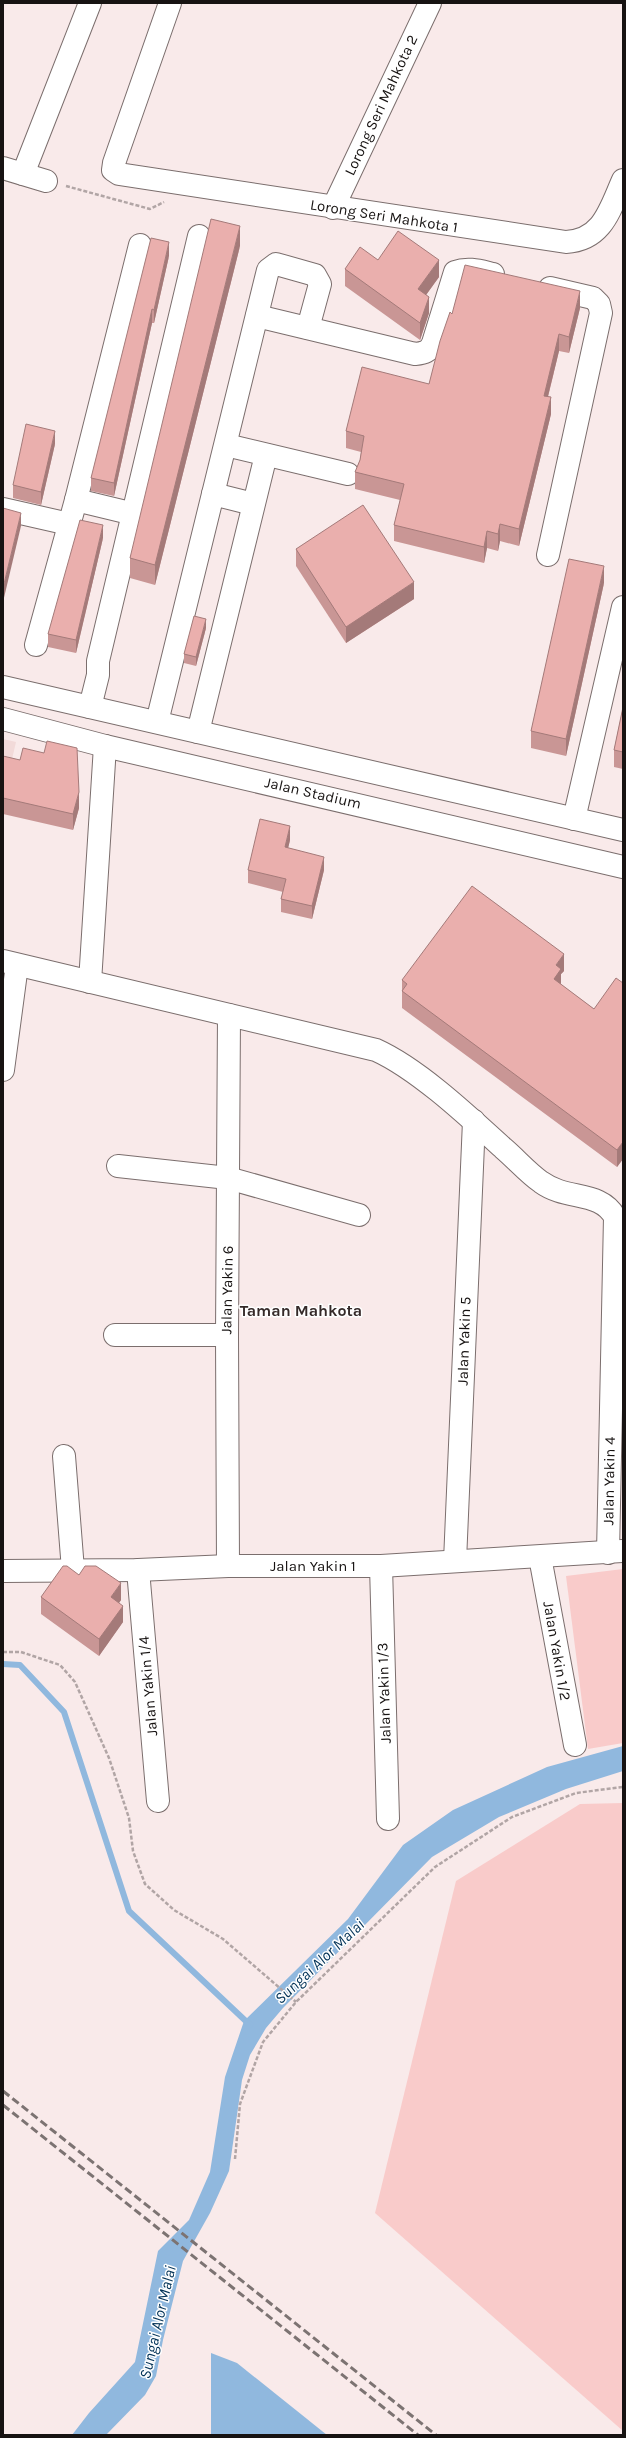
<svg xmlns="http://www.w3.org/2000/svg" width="626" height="2438" font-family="Karla,sans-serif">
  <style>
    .built { fill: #f2dad9 }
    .green { fill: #f9cbca }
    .water { fill: #90b8de }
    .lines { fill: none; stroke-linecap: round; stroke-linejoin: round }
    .stream { stroke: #90b8de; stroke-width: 6 }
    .minor-casing { stroke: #7b6e6d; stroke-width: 24 }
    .major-casing { stroke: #7b6e6d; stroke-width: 24 }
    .path { stroke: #b1a5a5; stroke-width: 2.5; stroke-dasharray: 4 2; stroke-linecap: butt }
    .minor { stroke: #fff; stroke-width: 22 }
    .major { stroke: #fff; stroke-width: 22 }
    .rail { stroke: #7c7372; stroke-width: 3; stroke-dasharray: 8 4; stroke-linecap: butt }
    .wall { fill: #c99695 }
    .shaded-wall { fill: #a47a79 }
    .building { fill: #eaafad; stroke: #a47a79 }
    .labels { text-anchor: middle; stroke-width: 3; stroke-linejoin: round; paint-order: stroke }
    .street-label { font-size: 15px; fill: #171312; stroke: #fff }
    .neighbourhood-label { font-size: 16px; font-weight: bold; fill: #352a29; stroke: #fff }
    .water-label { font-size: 16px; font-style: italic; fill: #033358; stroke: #fff }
  </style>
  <rect width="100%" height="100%" fill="#f9eaea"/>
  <path class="built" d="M3,739L16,742L3,798Z"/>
  <g class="green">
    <path d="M623,1569V1743L588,1749L566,1576Z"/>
    <path d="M623,1803V2431L375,2213L456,1881L580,1804Z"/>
  </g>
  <g class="water">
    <path d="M623,1746V1771L566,1789L499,1817L432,1857L283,2008L266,2028L250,2055L242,2080L229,2171L210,2213L183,2261L163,2340L156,2376L145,2395L106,2435H72L89,2413L135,2362L158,2251L189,2220L210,2172L225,2077L244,2021L348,1919L403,1845L453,1810L547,1767Z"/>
    <path d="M211,2353L237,2363L327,2435H211Z"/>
  </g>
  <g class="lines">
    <path class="stream" d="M3,1664L20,1665L64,1712L129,1911L250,2025"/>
    <g class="minor-casing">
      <g id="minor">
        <path d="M170,3L114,163L113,170L119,174L566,242C603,240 610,209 623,180"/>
        <path d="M3,168L46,181"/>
        <path d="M23,174L90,3"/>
        <path d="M333,208L430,3"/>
        <path d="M257,316L415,354C424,353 429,352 433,343L455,272C468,267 480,271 493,274"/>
        <path d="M226,445L348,474"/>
        <path d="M213,494L253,504"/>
        <path d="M3,509L69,524"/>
        <path d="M134,514L76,500L140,245"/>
        <path d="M548,555L601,313L599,304L593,298L550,288"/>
        <path d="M36,645L76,500"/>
        <path d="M90,707L98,675V661L199,236"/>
        <path d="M157,722L268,270L276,264L315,275L320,284L308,328"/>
        <path d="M198,732L266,455"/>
        <path d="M574,819L623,607"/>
        <path d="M3,961L376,1050C418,1069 468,1116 503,1148C516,1159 528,1173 541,1182C567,1201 600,1190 615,1217L608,1553"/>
        <path d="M90,982L105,746"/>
        <path d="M3,1070L17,965"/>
        <path d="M118,1166L228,1178L359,1215"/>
        <path d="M115,1335H227"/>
        <path d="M64,1456L73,1570"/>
        <path d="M540,1557L575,1745"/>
        <path d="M455,1561L474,1121"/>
        <path d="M228,1566L227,1335L229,1015"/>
        <path d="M381,1566L388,1819"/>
        <path d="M138,1570L158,1801"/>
        <path d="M3,1571L138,1570L228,1566H381L622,1551"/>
      </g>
    </g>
    <g class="major-casing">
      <g id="major">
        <path d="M3,687L623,830"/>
        <path d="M3,719L105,746L623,867"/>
      </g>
    </g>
    <g class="path">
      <path d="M66,186L150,209L164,202"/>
      <path d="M3,1652H21L60,1665L75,1682L109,1758L129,1818L133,1851L145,1884L174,1910L223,1939L296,2002"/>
      <path d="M235,2159L240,2104L263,2042L296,2002L435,1867L512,1817L576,1793L623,1787"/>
    </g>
    <use href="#minor" class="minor"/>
    <use href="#major" class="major"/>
    <g class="rail">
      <path d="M3,2091L436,2435"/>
      <path d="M3,2105L418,2435"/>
    </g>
  </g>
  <g class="wall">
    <path d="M240,246L155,585L130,578V558Z"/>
    <path d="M169,256L154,323H152L114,496L91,491V478Z"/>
    <path d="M378,260L439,277L426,295L429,313L420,340L345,286V269Z"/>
    <path d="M580,308L569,353L559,351L548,397L551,414L519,546L500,541L498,551L487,548L484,563L394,541V525L400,500L355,489V472L360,460L361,452L346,448V431L429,384L452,314Z"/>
    <path d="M55,444L41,505L13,498V485Z"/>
    <path d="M103,538L76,653L48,647V634Z"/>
    <path d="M296,549L414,599L346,643L296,566Z"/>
    <path d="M604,583L566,756L531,748V731Z"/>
    <path d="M206,628L196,666L184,663V654Z"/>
    <path d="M623,707V769L614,767V750Z"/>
    <path d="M3,756L79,808L73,830L3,814Z"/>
    <path d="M290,840L288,848L324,870L312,919L281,912V899L283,892L248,883V870Z"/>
    <path d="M564,971L561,974V985L594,1009L623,983V1159L617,1167L402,1008V980Z"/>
    <path d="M79,1575L121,1600L119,1603L123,1622L99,1656L41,1614V1597Z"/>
  </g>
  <g class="shaded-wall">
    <path d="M240,226V246L155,585V565Z"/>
    <path d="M169,242V256L154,323V310Z"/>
    <path d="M439,260V277L418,306V289Z"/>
    <path d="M580,291V308L569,353V337Z"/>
    <path d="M429,297V313L420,340V323Z"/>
    <path d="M152,309V323L114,496V483Z"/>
    <path d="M559,334V351L544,412V396Z"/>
    <path d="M551,397V414L519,546V529Z"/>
    <path d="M55,431V444L41,505V492Z"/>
    <path d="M21,513V526L3,602V588Z"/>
    <path d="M500,524V541L498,551V534Z"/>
    <path d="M103,525V538L76,653V640Z"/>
    <path d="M487,531V548L484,563V547Z"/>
    <path d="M604,566V583L566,756V739Z"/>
    <path d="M414,582V599L346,643V627Z"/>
    <path d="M206,619V628L196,666V657Z"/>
    <path d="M79,792V808L73,830V814Z"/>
    <path d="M290,826V840L285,861V847Z"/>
    <path d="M324,857V870L312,919V906Z"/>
    <path d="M564,954V971L561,974V985L554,979L556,965Z"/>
    <path d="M623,1142V1159L617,1167V1150Z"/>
    <path d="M121,1583V1600L111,1614V1597Z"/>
    <path d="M123,1606V1622L99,1656V1639Z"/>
  </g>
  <g class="building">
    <path d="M211,219L240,226L155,565L130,558Z"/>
    <path d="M398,231L439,260L418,289L429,297L420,323L345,269L360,247L378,260Z"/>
    <path d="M151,238L169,242L154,310L152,309L114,483L91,478Z"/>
    <path d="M465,265L580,291L569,337L559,334L544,396L551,397L519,529L500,524L498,534L487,531L484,547L394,525L404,484L355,472L360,460L364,436L346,431L362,367L429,384L440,341L450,312L452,314Z"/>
    <path d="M26,424L55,431L41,492L13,485Z"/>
    <path d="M363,505L414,582L346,627L296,549Z"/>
    <path d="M3,508L21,513L3,588Z"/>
    <path d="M80,520L103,525L76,640L48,634Z"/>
    <path d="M569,559L604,566L566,739L531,731Z"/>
    <path d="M194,616L206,619L196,657L184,654Z"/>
    <path d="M623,707V752L614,750Z"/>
    <path d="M47,741L77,748L79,792L73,814L3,798V756L20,760L23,748L44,753Z"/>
    <path d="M260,819L290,826L285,847L324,857L312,906L281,899L286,879L248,870Z"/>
    <path d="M472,886L564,954L556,965L561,969L554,979L594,1009L616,978L623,983V1142L617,1150L402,991L407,984L402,980Z"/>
    <path d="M63,1566H67L79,1575L85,1566H96L121,1583L111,1597L123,1606L99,1639L41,1597Z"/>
  </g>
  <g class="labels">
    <g class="street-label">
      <text transform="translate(381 105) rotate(-65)" y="5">Lorong Seri Mahkota 2</text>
      <text transform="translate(384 216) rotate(9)" y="5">Lorong Seri Mahkota 1</text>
      <text transform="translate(313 793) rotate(13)" y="5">Jalan Stadium</text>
      <text transform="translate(227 1290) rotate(-89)" y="5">Jalan Yakin 6</text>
      <text transform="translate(464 1341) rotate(-88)" y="5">Jalan Yakin 5</text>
      <text transform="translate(609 1481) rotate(-89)" y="5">Jalan Yakin 4</text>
      <text x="313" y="1571">Jalan Yakin 1</text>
      <text transform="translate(557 1651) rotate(80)" y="5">Jalan Yakin 1/2</text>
      <text transform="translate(148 1686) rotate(-95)" y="5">Jalan Yakin 1/4</text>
      <text transform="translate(384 1693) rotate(-92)" y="5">Jalan Yakin 1/3</text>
    </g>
    <g class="neighbourhood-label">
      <text x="301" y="1316">Taman Mahkota</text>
    </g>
    <g class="water-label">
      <text transform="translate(319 1961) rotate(-43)" y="6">Sungai Alor Malai</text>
      <text transform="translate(157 2322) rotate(-77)" y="6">Sungai Alor Malai</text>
    </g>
  </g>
  <rect width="626" height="2438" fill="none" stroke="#171312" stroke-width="8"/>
</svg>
